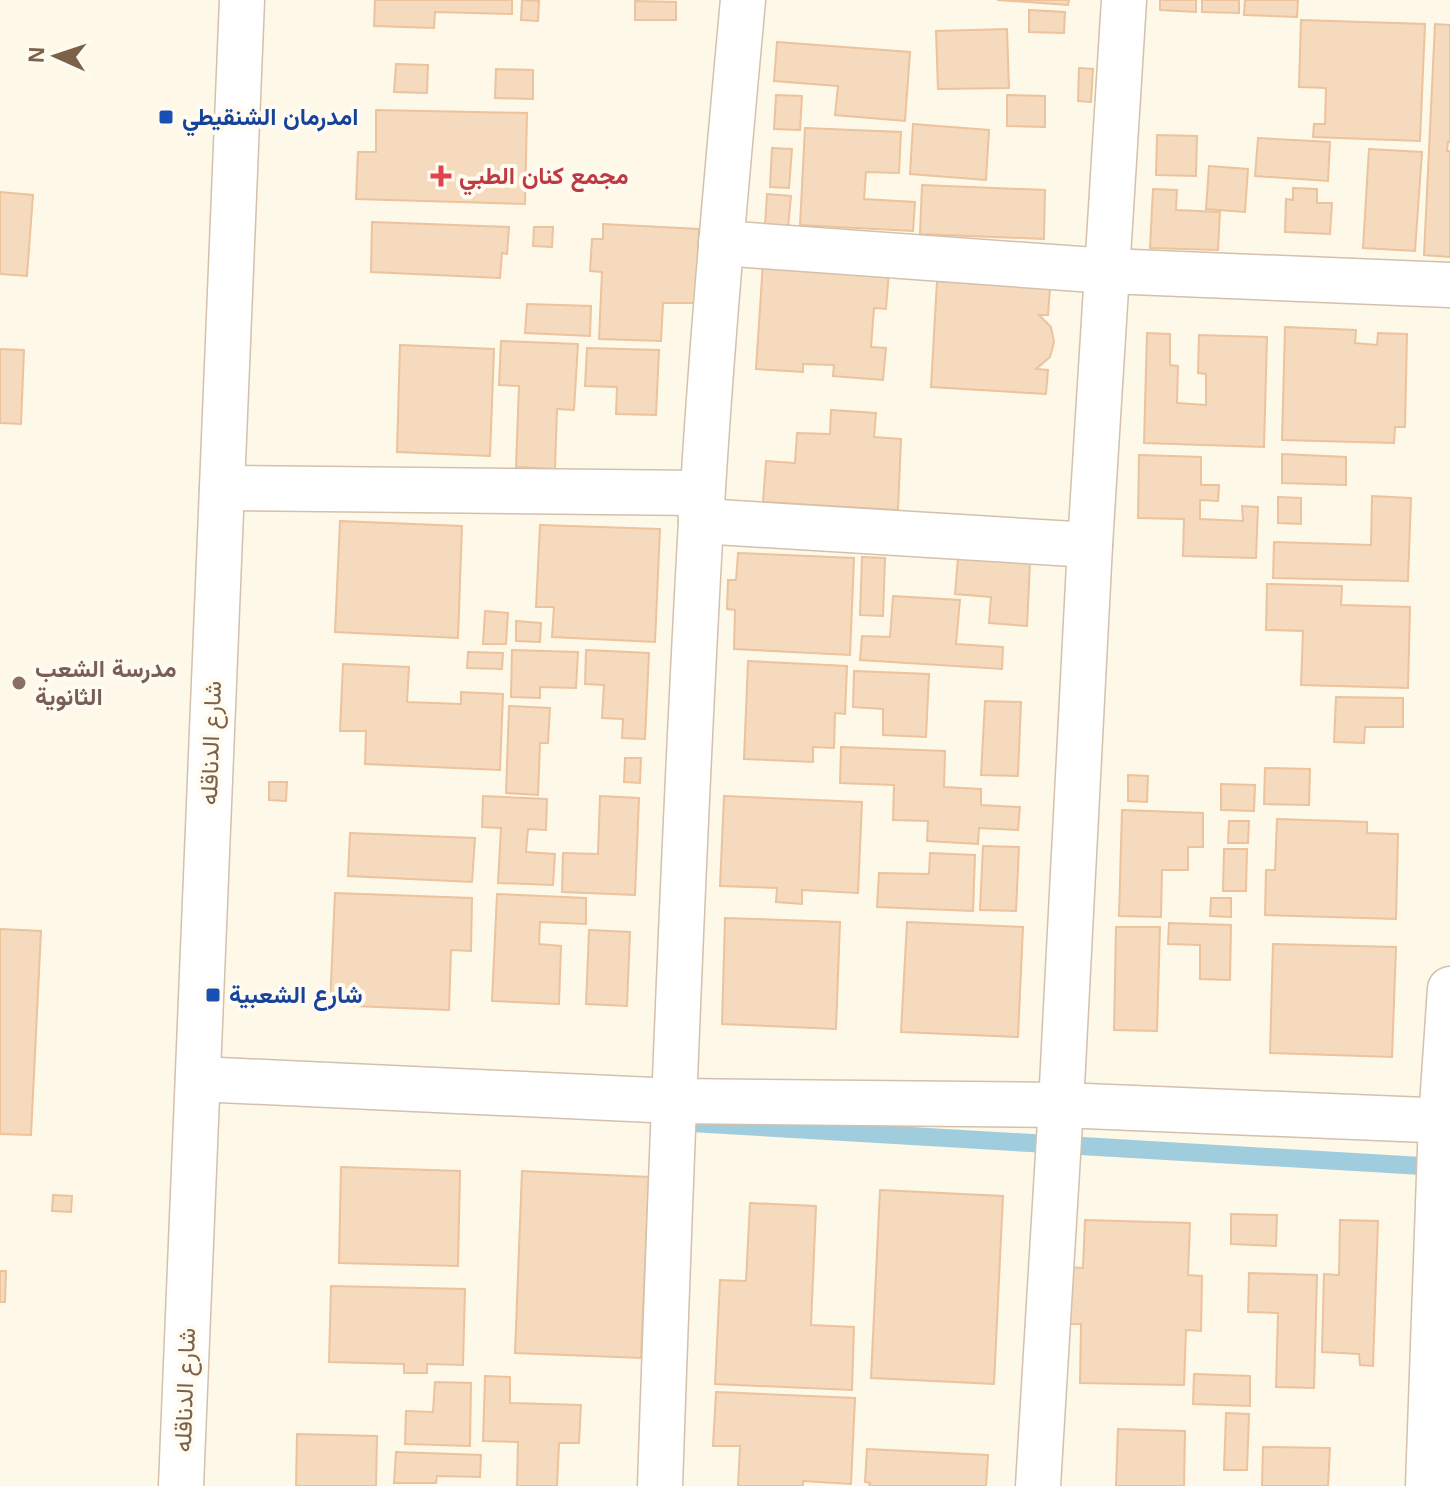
<svg xmlns="http://www.w3.org/2000/svg" width="1450" height="1486" font-family="Helvetica,Vazirmatn,sans-serif">
  <style>
    .lines { fill: none; stroke-linecap: round; stroke-linejoin: round }
    .stream { stroke: #9fcddd; stroke-width: 18 }
    .building { fill: #f6dabd; stroke: #ebc39c; stroke-width: 2 }
    .minor-casing { stroke: #d3c1ac; stroke-width: 47 }
    .minor { stroke: #fff; stroke-width: 44 }
    .transit-dot { fill: #1a4fb4; stroke: #fffbf1; stroke-width: 3 }
    .health-dot { fill: #e0444e; stroke: #fffbf1; stroke-width: 3 }
    .education-dot { fill: #8d6e63; stroke: #fffbf1; stroke-width: 3 }
    .labels { text-anchor: middle; stroke-width: 8; stroke-linejoin: round; paint-order: stroke }
    .transit-label { font-size: 24px; font-weight: bold; fill: #164399; stroke: #fffbf1; text-anchor: start }
    .health-label { font-size: 24px; font-weight: bold; fill: #be3a42; stroke: #fffbf1; text-anchor: start }
    .education-label { font-size: 24px; font-weight: bold; fill: #785e54; stroke: #fffbf1; text-anchor: start }
    .street-label { font-size: 24px; fill: #7c6149; stroke: #fffbf1 }
  </style>
  <rect width="100%" height="100%" fill="#fef8e8"/>
  <g class="lines">
    <path class="stream" d="M674,1122L1439,1167"/>
  </g>
  <g class="building">
    <path d="M375,0H512V14L435,12L434,28L374,26Z"/>
    <path d="M522,0L539,1L538,21L521,20Z"/>
    <path d="M997,0H1069L1068,5Z"/>
    <path d="M1160,0H1196V12L1160,10Z"/>
    <path d="M1202,0H1239V13L1202,12Z"/>
    <path d="M1245,0H1298L1297,17L1244,15Z"/>
    <path d="M635,1L676,2V20H635Z"/>
    <path d="M1029,10L1065,12L1064,33L1029,32Z"/>
    <path d="M1301,20L1425,24L1420,141L1313,137L1314,124H1325L1326,88L1299,87Z"/>
    <path d="M1435,24L1450,25V142H1448L1447,151H1450V257L1424,255Z"/>
    <path d="M1007,29L1009,88L938,89L936,31Z"/>
    <path d="M777,42L910,52L905,121L835,115L838,86L774,81Z"/>
    <path d="M396,64L428,65L427,93L394,92Z"/>
    <path d="M1079,68L1093,69L1091,102L1078,101Z"/>
    <path d="M496,69L533,70V99L495,98Z"/>
    <path d="M776,95L802,96L800,130L774,129Z"/>
    <path d="M1007,95L1045,96V127L1007,126Z"/>
    <path d="M376,110L527,113L525,204L356,199L358,152H376Z"/>
    <path d="M913,124L989,130L986,180L910,174Z"/>
    <path d="M805,128L901,132L899,173L866,172L864,199L915,202L913,231L800,225Z"/>
    <path d="M1157,135L1197,136L1196,176L1156,175Z"/>
    <path d="M1258,138L1330,142L1328,181L1255,176Z"/>
    <path d="M772,148L792,149L789,188L770,187Z"/>
    <path d="M1369,149L1422,152L1415,251L1363,248Z"/>
    <path d="M1209,166L1248,169L1245,212L1206,209Z"/>
    <path d="M922,185L1045,190L1044,239L920,234Z"/>
    <path d="M1293,188L1317,189V203H1332L1330,234L1285,232L1286,199L1293,200Z"/>
    <path d="M1153,189L1177,190L1176,210L1220,212L1218,250L1150,248Z"/>
    <path d="M0,192L33,195L27,276L0,274Z"/>
    <path d="M767,194L791,196L788,227L765,226Z"/>
    <path d="M372,222L509,227L507,254L502,253L500,278L371,272Z"/>
    <path d="M603,224L699,229L697,303H663L661,341L599,339L602,272L590,271L592,239H603Z"/>
    <path d="M534,227H553L552,247L533,246Z"/>
    <path d="M763,262L889,271L886,309L874,308L871,347L886,348L883,380L833,376L834,365L803,364V372L756,369Z"/>
    <path d="M937,281L1050,288L1048,315H1039L1051,327L1054,342L1050,357L1036,369L1048,370L1046,394L931,387Z"/>
    <path d="M527,304L591,306L590,336L525,333Z"/>
    <path d="M1285,327L1356,330L1355,343L1377,345L1378,333L1407,334L1405,427H1395L1394,443L1282,440Z"/>
    <path d="M1147,333L1170,334V365L1178,366L1177,403L1206,405V374L1198,373L1199,335L1267,337L1264,447L1144,443Z"/>
    <path d="M501,341L578,344L574,410L557,409L555,469L516,467L519,386L499,385Z"/>
    <path d="M400,345L494,349L490,456L397,452Z"/>
    <path d="M587,348L659,350L656,415L616,414L617,387L585,386Z"/>
    <path d="M0,349L24,350L21,424L0,423Z"/>
    <path d="M831,410L876,413L874,437L901,439L898,510L763,502L766,461L795,463L797,433L830,434Z"/>
    <path d="M1282,454L1346,457V485L1282,483Z"/>
    <path d="M1139,455L1201,457V485H1219L1218,501L1200,500V519L1243,521L1242,506L1258,507L1256,558L1183,556L1184,519L1138,518Z"/>
    <path d="M1372,496L1411,498L1408,581L1273,578L1274,542L1371,545Z"/>
    <path d="M1278,497L1301,498V524L1278,523Z"/>
    <path d="M340,521L462,526L458,638L335,632Z"/>
    <path d="M540,525L660,529L655,642L552,637L554,607H536Z"/>
    <path d="M738,553L854,558L850,655L734,649L735,610L727,609L728,580H736Z"/>
    <path d="M862,557L885,558L883,616L860,615Z"/>
    <path d="M958,558L1030,563L1027,626L989,623L991,597L955,594Z"/>
    <path d="M1267,584L1342,586L1341,605L1410,607L1408,688L1301,685L1303,631L1266,630Z"/>
    <path d="M893,596L960,600L956,644L1003,647L1002,669L860,660L862,636L890,637Z"/>
    <path d="M485,611L508,613L506,644H483Z"/>
    <path d="M516,621L541,623L540,642L516,641Z"/>
    <path d="M512,650L578,652L576,688L540,687V698L511,697Z"/>
    <path d="M586,650L649,653L645,739L622,738L623,719L602,718L604,685L585,684Z"/>
    <path d="M468,652L503,653L502,669L467,668Z"/>
    <path d="M748,661L847,666L845,714L835,713L834,748L813,747V762L744,759Z"/>
    <path d="M343,664L409,667L407,702L461,704V692L503,694L500,770L365,764L366,731H340Z"/>
    <path d="M854,671L929,674L926,737L883,735V709L853,707Z"/>
    <path d="M1336,697L1403,698V727H1365L1364,743L1334,742Z"/>
    <path d="M985,701L1021,702L1018,776L981,775Z"/>
    <path d="M509,706L550,708L548,743H540L538,795L506,793Z"/>
    <path d="M841,747L945,751L944,787L981,789V805L1020,807L1018,830L979,828L978,844L927,841L928,821L893,820L894,785L840,783Z"/>
    <path d="M625,758H641L640,783L624,782Z"/>
    <path d="M1265,768L1310,769L1309,805L1264,804Z"/>
    <path d="M1128,775L1148,776L1147,802L1128,801Z"/>
    <path d="M269,782H287L286,801L269,800Z"/>
    <path d="M1221,784L1255,785L1254,811L1221,810Z"/>
    <path d="M483,796L547,799L546,830L528,829L526,852L555,854L553,885L498,883L501,828L482,827Z"/>
    <path d="M600,796L639,798L635,895L562,892L563,853L598,854Z"/>
    <path d="M724,796L862,802L858,893L802,890V904L776,902L777,888L720,886Z"/>
    <path d="M1122,810L1203,813V847H1188V870H1162L1161,917L1119,916Z"/>
    <path d="M1277,819L1367,822V833L1398,834L1396,919L1265,915L1266,870H1275Z"/>
    <path d="M1229,821H1249L1248,843H1228Z"/>
    <path d="M350,833L475,838L472,882L348,876Z"/>
    <path d="M983,846L1019,847L1016,911L980,910Z"/>
    <path d="M1224,849H1247L1246,891H1223Z"/>
    <path d="M930,853L975,855L973,911L877,907L879,873L929,874Z"/>
    <path d="M335,893L472,898L471,951L451,950L449,1010L330,1005Z"/>
    <path d="M497,894L586,898V924L540,922L539,944L561,946L559,1004L492,1001Z"/>
    <path d="M1211,898H1231V917L1210,916Z"/>
    <path d="M725,918L840,922L836,1029L722,1024Z"/>
    <path d="M907,922L1023,927L1018,1037L901,1032Z"/>
    <path d="M1169,923L1231,925L1230,980L1200,979V945L1168,944Z"/>
    <path d="M1116,927H1160L1157,1031L1114,1030Z"/>
    <path d="M0,929L41,931L31,1135L0,1134Z"/>
    <path d="M589,930L630,932L627,1006L586,1004Z"/>
    <path d="M1273,944L1396,947L1392,1057L1270,1053Z"/>
    <path d="M341,1167L460,1171L458,1266L339,1263Z"/>
    <path d="M522,1171L649,1177L641,1358L515,1353Z"/>
    <path d="M880,1190L1003,1196L994,1384L871,1378Z"/>
    <path d="M53,1195L72,1196L71,1212L52,1211Z"/>
    <path d="M750,1203L816,1206L811,1325L854,1327L852,1390L715,1384L720,1280L746,1281Z"/>
    <path d="M1231,1214L1277,1215L1276,1246L1231,1244Z"/>
    <path d="M1085,1220L1190,1223L1188,1275L1202,1276L1201,1331L1186,1330L1184,1385L1080,1383L1081,1324H1064L1065,1267L1083,1268Z"/>
    <path d="M1340,1220L1378,1221L1373,1366L1360,1365L1359,1354L1322,1352L1324,1274L1339,1275Z"/>
    <path d="M0,1271H6L5,1302H0Z"/>
    <path d="M1249,1273L1317,1275L1314,1388L1276,1387L1278,1313L1248,1312Z"/>
    <path d="M331,1286L465,1289L463,1365L427,1364V1373H404V1364L329,1362Z"/>
    <path d="M1194,1374L1250,1376V1406L1193,1404Z"/>
    <path d="M485,1376L510,1377V1403L581,1405L579,1443H559L557,1486H517L518,1442L483,1441Z"/>
    <path d="M435,1382L471,1383L470,1446L405,1444L406,1411L433,1412Z"/>
    <path d="M716,1392L855,1398L851,1484L803,1481V1486H738L740,1446H713Z"/>
    <path d="M1226,1413L1249,1414L1247,1470H1224Z"/>
    <path d="M1118,1429L1185,1431L1184,1486H1116Z"/>
    <path d="M297,1434L377,1436L376,1486H296Z"/>
    <path d="M1263,1447L1330,1448L1328,1486H1262Z"/>
    <path d="M867,1449L988,1455L986,1486H869L870,1483L865,1482Z"/>
    <path d="M396,1452L481,1455L480,1477L437,1476L436,1483H394Z"/>
  </g>
  <g class="lines">
    <g class="minor-casing">
      <g id="minor">
        <path d="M721,243L1108,271L1450,285"/>
        <path d="M222,488L699,493L701,521L1090,545"/>
        <path d="M198,1079L674,1101L1061,1105L1450,1121"/>
        <path d="M181,1486L242,0"/>
        <path d="M660,1486C671,1165 683,843 701,522C711,348 727,174 743,0"/>
        <path d="M1038,1486L1061,1105L1090,545L1124,0"/>
        <path d="M1428,1486L1441,1120L1450,989"/>
      </g>
    </g>
    <use href="#minor" class="minor"/>
  </g>
  <g class="transit-dot">
    <rect x="158" y="109" width="16" height="16" rx="4"/>
    <rect x="205" y="987" width="16" height="16" rx="4"/>
  </g>
  <path class="health-dot" d="M437 164h8v8h8v8h-8v8h-8v-8h-8v-8h8z"/>
  <circle class="education-dot" cx="19" cy="683" r="8"/>
  <g class="labels">
    <g class="transit-label">
      <text x="182" y="125">امدرمان الشنقيطي</text>
      <text x="229" y="1003">شارع الشعبية</text>
    </g>
    <g class="health-label">
      <text x="459" y="184">مجمع كنان الطبي</text>
    </g>
    <g class="education-label">
      <text x="35" y="677">مدرسة الشعب<tspan x="35" dy="28">الثانوية</tspan></text>
    </g>
    <g class="street-label">
      <text transform="translate(211 743) rotate(-88)" y="8">شارع الدناقله</text>
      <text transform="translate(185 1390) rotate(-88)" y="8">شارع الدناقله</text>
    </g>
  </g>
  <g transform="translate(56 56) rotate(273)" stroke="#fffbf1" stroke-width="6" paint-order="stroke">
  <path d="M0-6L14 30L0 20L-14 30Z" fill="#7c6149"/>
  <text y="-12" font-size="22" font-weight="bold" text-anchor="middle" fill="#7c6149">N</text>
  </g>
</svg>
